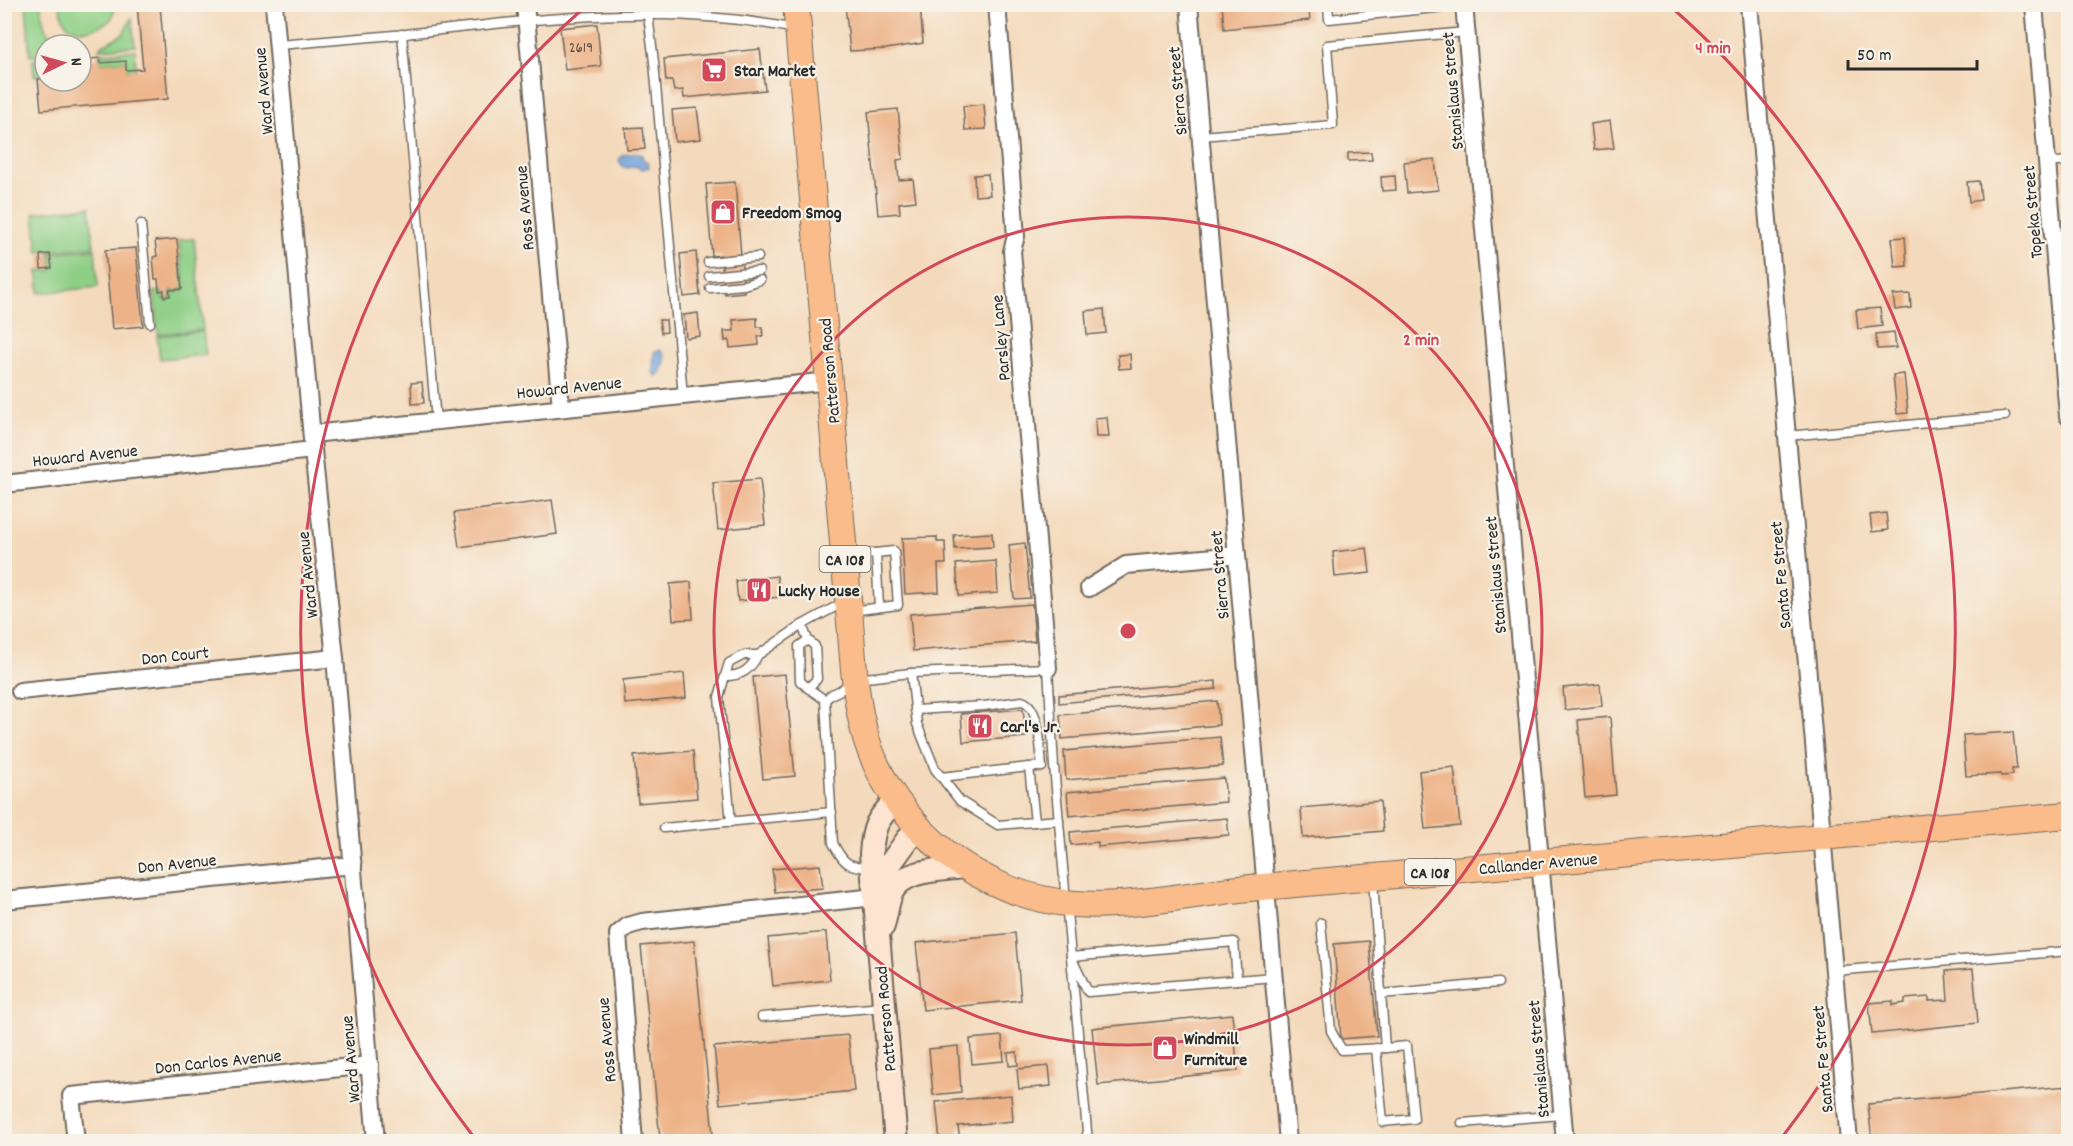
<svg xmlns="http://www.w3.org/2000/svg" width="2073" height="1146" font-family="Dekko,sans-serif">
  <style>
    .green { fill: #8ecf86; stroke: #5c7d58; stroke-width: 1.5 }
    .water { fill: #71a2dc; stroke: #4e6684; stroke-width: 1.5 }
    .building { fill: #edb287 }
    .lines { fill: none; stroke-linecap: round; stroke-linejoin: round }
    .lane-casing { stroke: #71685e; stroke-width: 11 }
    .street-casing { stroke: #71685e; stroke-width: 20 }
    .secondary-casing { stroke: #71685e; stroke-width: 26 }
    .primary-casing { stroke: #71685e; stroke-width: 28 }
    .lane { stroke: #fff; stroke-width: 8 }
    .street { stroke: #fff; stroke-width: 16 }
    .secondary { stroke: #fde4d0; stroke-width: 22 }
    .primary { stroke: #f9bc8a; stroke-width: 26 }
    .ring { fill: none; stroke: #d1495b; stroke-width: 3 }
    .labels { text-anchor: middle; stroke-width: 4.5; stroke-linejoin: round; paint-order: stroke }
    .number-label { font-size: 15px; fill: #5c4d42 }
    .shield { fill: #f7f3e8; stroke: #686764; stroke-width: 1.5 }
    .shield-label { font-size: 16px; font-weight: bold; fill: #2b2b2b }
    .poi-label { font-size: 18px; font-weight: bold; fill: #2b2b2b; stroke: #f7f3e8; text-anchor: start }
    .street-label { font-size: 18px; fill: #2b2b2b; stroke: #f7f3e8 }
    .centre { fill: #d1495b; stroke: #f7f3e8; stroke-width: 3 }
    .ring-label { font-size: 18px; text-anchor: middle; font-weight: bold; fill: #d1495b; stroke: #f7f3e8; stroke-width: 4.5; stroke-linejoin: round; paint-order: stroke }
  </style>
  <rect width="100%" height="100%" fill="#f7f3e8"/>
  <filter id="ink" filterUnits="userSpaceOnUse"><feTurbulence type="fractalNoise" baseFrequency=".0167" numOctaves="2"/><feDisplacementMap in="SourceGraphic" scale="12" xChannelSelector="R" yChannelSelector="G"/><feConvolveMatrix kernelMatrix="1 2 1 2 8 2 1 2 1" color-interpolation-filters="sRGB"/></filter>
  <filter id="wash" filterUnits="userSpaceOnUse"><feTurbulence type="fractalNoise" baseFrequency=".008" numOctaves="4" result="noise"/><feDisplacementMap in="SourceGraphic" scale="24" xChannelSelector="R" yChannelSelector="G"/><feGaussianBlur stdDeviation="1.35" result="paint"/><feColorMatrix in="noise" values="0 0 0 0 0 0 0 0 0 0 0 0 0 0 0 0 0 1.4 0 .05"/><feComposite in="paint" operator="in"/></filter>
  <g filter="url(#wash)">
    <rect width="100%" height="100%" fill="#f4dabc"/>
    <g class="green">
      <path d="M26,5H41C42,22 45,37 63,45H45V55L30,56Z"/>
      <path d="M116,5L111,20C89,35 62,36 60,5Z"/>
      <path d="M132,18L135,46L99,49L101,46L123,34Z"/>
      <path d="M135,50L136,70H126L125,61L101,63L99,54Z"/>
      <path d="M45,59V75L34,76L33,60Z"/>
      <path d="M90,207L94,247L38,252L34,213Z"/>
      <path d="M194,239L203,330L158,334L154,292L162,291L163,299L172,298L171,291L184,290L179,240Z"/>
      <path d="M95,249L98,287L39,293L38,271L52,270L51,253Z"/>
      <path d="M203,331L206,355L160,359L157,336Z"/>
    </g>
    <g class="water">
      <path d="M636,153L642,155L643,160L648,162L649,167L642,169L635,166L627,168L622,166L619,160L623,155Z"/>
      <path d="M660,350C669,356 664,365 661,373L656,376L653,373L654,352Z"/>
    </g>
    <g id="blocks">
      <g class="building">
        <path d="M845,4H920L923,43L886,49L850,51Z"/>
        <path d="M1222,4H1308L1310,20L1224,29Z"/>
        <path d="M137,5H160L168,99L41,110L38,79L45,78V81H81V60L100,58L101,63L126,61V70L143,69Z"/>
        <path d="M597,24L601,66L565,70L560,28Z"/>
        <path d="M760,49L765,90L684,98L683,90L674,91L672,81H666L664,59Z"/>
        <path d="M984,104L986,129L965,130L963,106Z"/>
        <path d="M697,108L701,139L675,142L672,110Z"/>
        <path d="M898,109L903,159L897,160L899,180L913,179L916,201L899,203L900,213L878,215L868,112Z"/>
        <path d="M1610,121L1614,148L1594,150L1591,124Z"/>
        <path d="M643,127L645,149L627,150L625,128Z"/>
        <path d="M1371,152L1372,160L1348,161V153Z"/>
        <path d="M1435,159L1438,190L1407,193L1404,162Z"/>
        <path d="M988,174L990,195L975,196L974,175Z"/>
        <path d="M1395,176L1396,190L1382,191L1381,177Z"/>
        <path d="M1979,181L1981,200L1969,202L1967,182Z"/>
        <path d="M735,182L744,292L725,294L721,255L712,256L706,184Z"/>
        <path d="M1905,237L1907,266L1895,267L1892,238Z"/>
        <path d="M177,239L182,289L169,290L170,296L164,297V290L159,291L158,279H155L153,257L157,256L155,241Z"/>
        <path d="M136,248L143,326L112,329L105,250Z"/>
        <path d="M696,252L700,295L684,297L680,254Z"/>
        <path d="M50,254L52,268L41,269L40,255Z"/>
        <path d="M1910,294L1911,308L1895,310L1893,295Z"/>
        <path d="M1880,308L1882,326L1858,329L1856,310Z"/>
        <path d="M1104,309L1106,333L1087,335L1085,311Z"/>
        <path d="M698,313L700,336L686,338L684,315Z"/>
        <path d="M757,318V327H762L763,336H758L759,345L730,348L729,340L725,341L724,331H734L733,320Z"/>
        <path d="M659,320H666L667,332L661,333Z"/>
        <path d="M1894,332L1896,348L1877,349L1876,334Z"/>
        <path d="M1130,354L1131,368L1119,369L1118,355Z"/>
        <path d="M1904,374L1908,413L1897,414L1893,375Z"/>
        <path d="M422,382L424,403L412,404L411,383Z"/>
        <path d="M1107,417L1109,437H1096L1095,418Z"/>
        <path d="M760,479L765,525L718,530L713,483Z"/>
        <path d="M552,500L557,534L459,547L454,513Z"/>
        <path d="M1886,513L1888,530L1872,532L1870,515Z"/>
        <path d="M992,533L993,547L955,549L954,535Z"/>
        <path d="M937,537V542H945L946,564H938L939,592L905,594L902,538Z"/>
        <path d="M1025,543L1030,598L1014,599L1009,545Z"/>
        <path d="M1367,548L1370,573L1335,577L1333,552Z"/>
        <path d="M996,561L998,593L959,596L956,564Z"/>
        <path d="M777,576L780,597L738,601L736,581Z"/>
        <path d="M691,582L693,619L673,620L670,584Z"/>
        <path d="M1032,604L1035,641L913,651L910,614Z"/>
        <path d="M684,673L686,698L625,704L623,680Z"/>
        <path d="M785,674L795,776L763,779L753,677Z"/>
        <path d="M1216,681V689L1059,703V695Z"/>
        <path d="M1600,684L1602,706L1565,710L1563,688Z"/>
        <path d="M1217,701L1219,725L1062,739L1060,715Z"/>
        <path d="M1023,709L1026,737L963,742L961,714Z"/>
        <path d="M1610,717L1616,795L1585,798L1578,720Z"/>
        <path d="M2013,732L2017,769H2012L2013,775L2001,776L2000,774L1966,776L1963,735Z"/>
        <path d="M1220,737L1223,766L1066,780L1064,751Z"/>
        <path d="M693,751L697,798L638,803L634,756Z"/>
        <path d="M1454,767L1460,826L1425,829L1419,771Z"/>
        <path d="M1224,778L1226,802L1069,816L1067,792Z"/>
        <path d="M1380,801L1383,831L1303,838L1301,808Z"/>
        <path d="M1227,818L1229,835L1098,847V842L1071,845L1070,832Z"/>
        <path d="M820,865L823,888L775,892L772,869Z"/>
        <path d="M826,932L830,980L773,986L768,938Z"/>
        <path d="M1015,933L1021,1000L923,1010L916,943Z"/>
        <path d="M694,941L713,1134L660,1139L641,946Z"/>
        <path d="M1369,941L1377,1036L1341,1039L1334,944Z"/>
        <path d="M1973,969L1978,1023L1872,1034L1869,1003L1893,1001V1005L1905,1003V999L1929,997V1001L1948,1000L1946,971Z"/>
        <path d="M1232,1014L1238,1071L1098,1085L1092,1028Z"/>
        <path d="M848,1035L854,1091L720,1104L714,1047Z"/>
        <path d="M1002,1036L1004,1061L972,1064L970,1039Z"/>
        <path d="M958,1046L961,1092L933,1095L929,1049Z"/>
        <path d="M1017,1052L1018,1065L1009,1066L1008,1053Z"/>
        <path d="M1049,1066L1051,1086L1019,1089L1017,1069Z"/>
        <path d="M2068,1086V1142H1872L1868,1104Z"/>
        <path d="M1011,1095L1013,1121L958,1126L960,1142H940L936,1102Z"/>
      </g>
    </g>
  </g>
  <g filter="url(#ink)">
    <use href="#blocks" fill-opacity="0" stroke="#71685e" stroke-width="1.5"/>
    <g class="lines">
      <g class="lane-casing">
        <g id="lane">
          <path d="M1328,4L1329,19L1464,5"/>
          <path d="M648,15L654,62L683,396"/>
          <path d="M402,34L436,421"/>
          <path d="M279,45C321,41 364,38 406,34C534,19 667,2 795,29"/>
          <path d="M1201,136L1333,125L1327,45L1466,32"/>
          <path d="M2047,163L2068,161"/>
          <path d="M141,224L150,323"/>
          <path d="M708,262L758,257"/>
          <path d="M709,276L759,271"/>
          <path d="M710,288L744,285L760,280"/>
          <path d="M1787,436L2005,416"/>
          <path d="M876,553L879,607"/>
          <path d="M846,556L894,551L898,605L851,611"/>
          <path d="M802,625L808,640L815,646L817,679L808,688L800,681L799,646L808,640"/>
          <path d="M758,655C750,670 742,676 725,676L729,663L744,655H758L802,625L846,601"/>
          <path d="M911,673L917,724L935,769L960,801L998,825L1059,820"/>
          <path d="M725,676L719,697L731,822"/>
          <path d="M808,688L825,700"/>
          <path d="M915,710L984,706L1022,701C1041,706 1040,750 1042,767H1029L1035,822"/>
          <path d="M941,777L1029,767"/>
          <path d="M664,828L832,812"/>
          <path d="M871,868C848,866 844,865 833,843L825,700L832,694L839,691L856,679L911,673L1048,668L1054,766L1071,957L1088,992L1274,977"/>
          <path d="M1321,923L1331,1031L1342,1050L1385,1048L1373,881"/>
          <path d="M1834,971L2068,951"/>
          <path d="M1382,994L1498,983"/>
          <path d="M762,1017L884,1007"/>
          <path d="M1376,1048L1383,1122L1414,1119L1407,1046L1385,1048"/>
          <path d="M1462,1123L1562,1115"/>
          <path d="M1088,1142L1071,957L1234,942L1237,980"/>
        </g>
      </g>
      <g class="street-casing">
        <g id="street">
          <path d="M274,4L313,450L335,658L376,1142"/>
          <path d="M525,4L561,408"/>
          <path d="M997,4L1016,236L1012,251L1048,668"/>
          <path d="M1189,4L1288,1142"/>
          <path d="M1464,4L1565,1142"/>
          <path d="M1749,4L1849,1142"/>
          <path d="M2034,4L2068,416"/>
          <path d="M312,434L830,381"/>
          <path d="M4,484L313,450"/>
          <path d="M1089,588L1126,565L1237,555"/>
          <path d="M20,691L335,658"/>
          <path d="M4,900L353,865"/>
          <path d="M76,1142L71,1096L370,1065"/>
          <path d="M634,1142L618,934L628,926L642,922L875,897"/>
        </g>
      </g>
      <g class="secondary-casing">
        <g id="secondary">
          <path d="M876,895L890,864L918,825"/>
          <path d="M883,926C886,916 887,904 891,894C901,869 942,870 964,867"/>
          <path d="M896,1142L871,854C873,826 877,819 896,800"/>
        </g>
      </g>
      <g class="primary-casing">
        <path id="primary" d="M796,4L849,611C853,653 854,697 866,738C894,829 981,897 1075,904C1125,908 1188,895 1239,889L2068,815"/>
      </g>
      <use href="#lane" class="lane"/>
      <use href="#street" class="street"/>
      <use href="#secondary" class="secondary"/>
      <use href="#primary" class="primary"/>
    </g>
  </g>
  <g class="ring">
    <circle cx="1128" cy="631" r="414"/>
    <path d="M476 1140A827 827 0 0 1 585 7M1671 7A827 827 0 0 1 1780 1140"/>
  </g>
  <defs>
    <g id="supermarket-square" transform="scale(1.35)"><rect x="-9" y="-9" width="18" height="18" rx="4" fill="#d1495b" stroke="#f7f3e8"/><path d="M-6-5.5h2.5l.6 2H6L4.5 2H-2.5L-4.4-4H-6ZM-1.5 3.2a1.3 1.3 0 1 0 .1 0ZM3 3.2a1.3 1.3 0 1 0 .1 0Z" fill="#fff"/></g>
    <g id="shop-square" transform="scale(1.35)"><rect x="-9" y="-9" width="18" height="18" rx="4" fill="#d1495b" stroke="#f7f3e8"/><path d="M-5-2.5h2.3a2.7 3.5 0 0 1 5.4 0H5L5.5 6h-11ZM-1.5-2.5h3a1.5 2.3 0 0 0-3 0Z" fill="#fff"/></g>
    <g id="restaurant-square" transform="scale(1.35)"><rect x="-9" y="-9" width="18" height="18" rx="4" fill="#d1495b" stroke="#f7f3e8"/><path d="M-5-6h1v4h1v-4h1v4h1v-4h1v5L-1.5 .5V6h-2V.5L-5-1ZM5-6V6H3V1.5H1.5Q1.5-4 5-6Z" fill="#fff"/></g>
  </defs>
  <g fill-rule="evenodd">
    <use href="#supermarket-square" x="714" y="70"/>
    <use href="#shop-square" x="723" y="212"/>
    <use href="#restaurant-square" x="759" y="590"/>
    <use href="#restaurant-square" x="980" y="726"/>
    <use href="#shop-square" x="1165" y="1048"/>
  </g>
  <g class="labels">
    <g class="number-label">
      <text x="581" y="52">2619</text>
    </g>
    <g class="shield">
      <rect x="819.5" y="546" width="51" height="26" rx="4.5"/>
      <rect x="1404.5" y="859" width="51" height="26" rx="4.5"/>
    </g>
    <g class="shield-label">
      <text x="845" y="565">CA 108</text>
      <text x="1430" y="878">CA 108</text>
    </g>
    <g class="poi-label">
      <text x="734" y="76">Star Market</text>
      <text x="742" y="218">Freedom Smog</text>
      <text x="778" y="596">Lucky House</text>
      <text x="1000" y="732">Carl's Jr.</text>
      <text x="1184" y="1044">Windmill<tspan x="1184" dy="21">Furniture</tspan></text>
    </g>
    <g class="street-label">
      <text transform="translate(263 91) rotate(-95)" y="6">Ward Avenue</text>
      <text transform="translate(1177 91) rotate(-95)" y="6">Sierra Street</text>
      <text transform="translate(1452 91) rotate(-95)" y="6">Stanislaus Street</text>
      <text transform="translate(524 208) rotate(-95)" y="6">Ross Avenue</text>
      <text transform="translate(2032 212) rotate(-95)" y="6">Topeka Street</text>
      <text transform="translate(1000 338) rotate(-95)" y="6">Parsley Lane</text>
      <text transform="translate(829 371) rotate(-95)" y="6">Patterson Road</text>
      <text transform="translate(569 387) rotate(-6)" y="6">Howard Avenue</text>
      <text transform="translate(85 455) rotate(-6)" y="6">Howard Avenue</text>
      <text transform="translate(307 575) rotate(-96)" y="6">Ward Avenue</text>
      <text transform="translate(1219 575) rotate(-95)" y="6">Sierra Street</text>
      <text transform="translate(1495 575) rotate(-95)" y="6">Stanislaus Street</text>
      <text transform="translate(1780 575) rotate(-95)" y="6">Santa Fe Street</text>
      <text transform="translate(175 655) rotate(-6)" y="6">Don Court</text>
      <text transform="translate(177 863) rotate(-6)" y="6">Don Avenue</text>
      <text transform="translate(1538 863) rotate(-5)" y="6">Callander Avenue</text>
      <text transform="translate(885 1019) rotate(-95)" y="6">Patterson Road</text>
      <text transform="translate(606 1040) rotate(-95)" y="6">Ross Avenue</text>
      <text transform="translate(350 1059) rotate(-95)" y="6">Ward Avenue</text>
      <text transform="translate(1538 1059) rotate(-95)" y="6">Stanislaus Street</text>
      <text transform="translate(1822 1059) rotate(-95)" y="6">Santa Fe Street</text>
      <text transform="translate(218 1061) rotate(-6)" y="6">Don Carlos Avenue</text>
    </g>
  </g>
  <circle cx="1128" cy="631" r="9" class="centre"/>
  <g class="ring-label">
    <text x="1713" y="53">4 min</text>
    <text x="1421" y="345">2 min</text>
  </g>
  <rect width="2073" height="1146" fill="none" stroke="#f7f3e8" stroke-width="24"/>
  <g transform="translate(63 63) rotate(85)"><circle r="28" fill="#f7f3e8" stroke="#a5a39c" stroke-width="1.5"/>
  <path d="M0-4.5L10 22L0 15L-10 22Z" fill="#d1495b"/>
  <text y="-9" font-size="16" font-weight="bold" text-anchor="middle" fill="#2b2b2b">N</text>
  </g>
  <path d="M1848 60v9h129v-9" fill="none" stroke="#2b2b2b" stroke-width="3"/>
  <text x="1857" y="60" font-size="18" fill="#2b2b2b" stroke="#f7f3e8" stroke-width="4.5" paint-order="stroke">50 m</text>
</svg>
